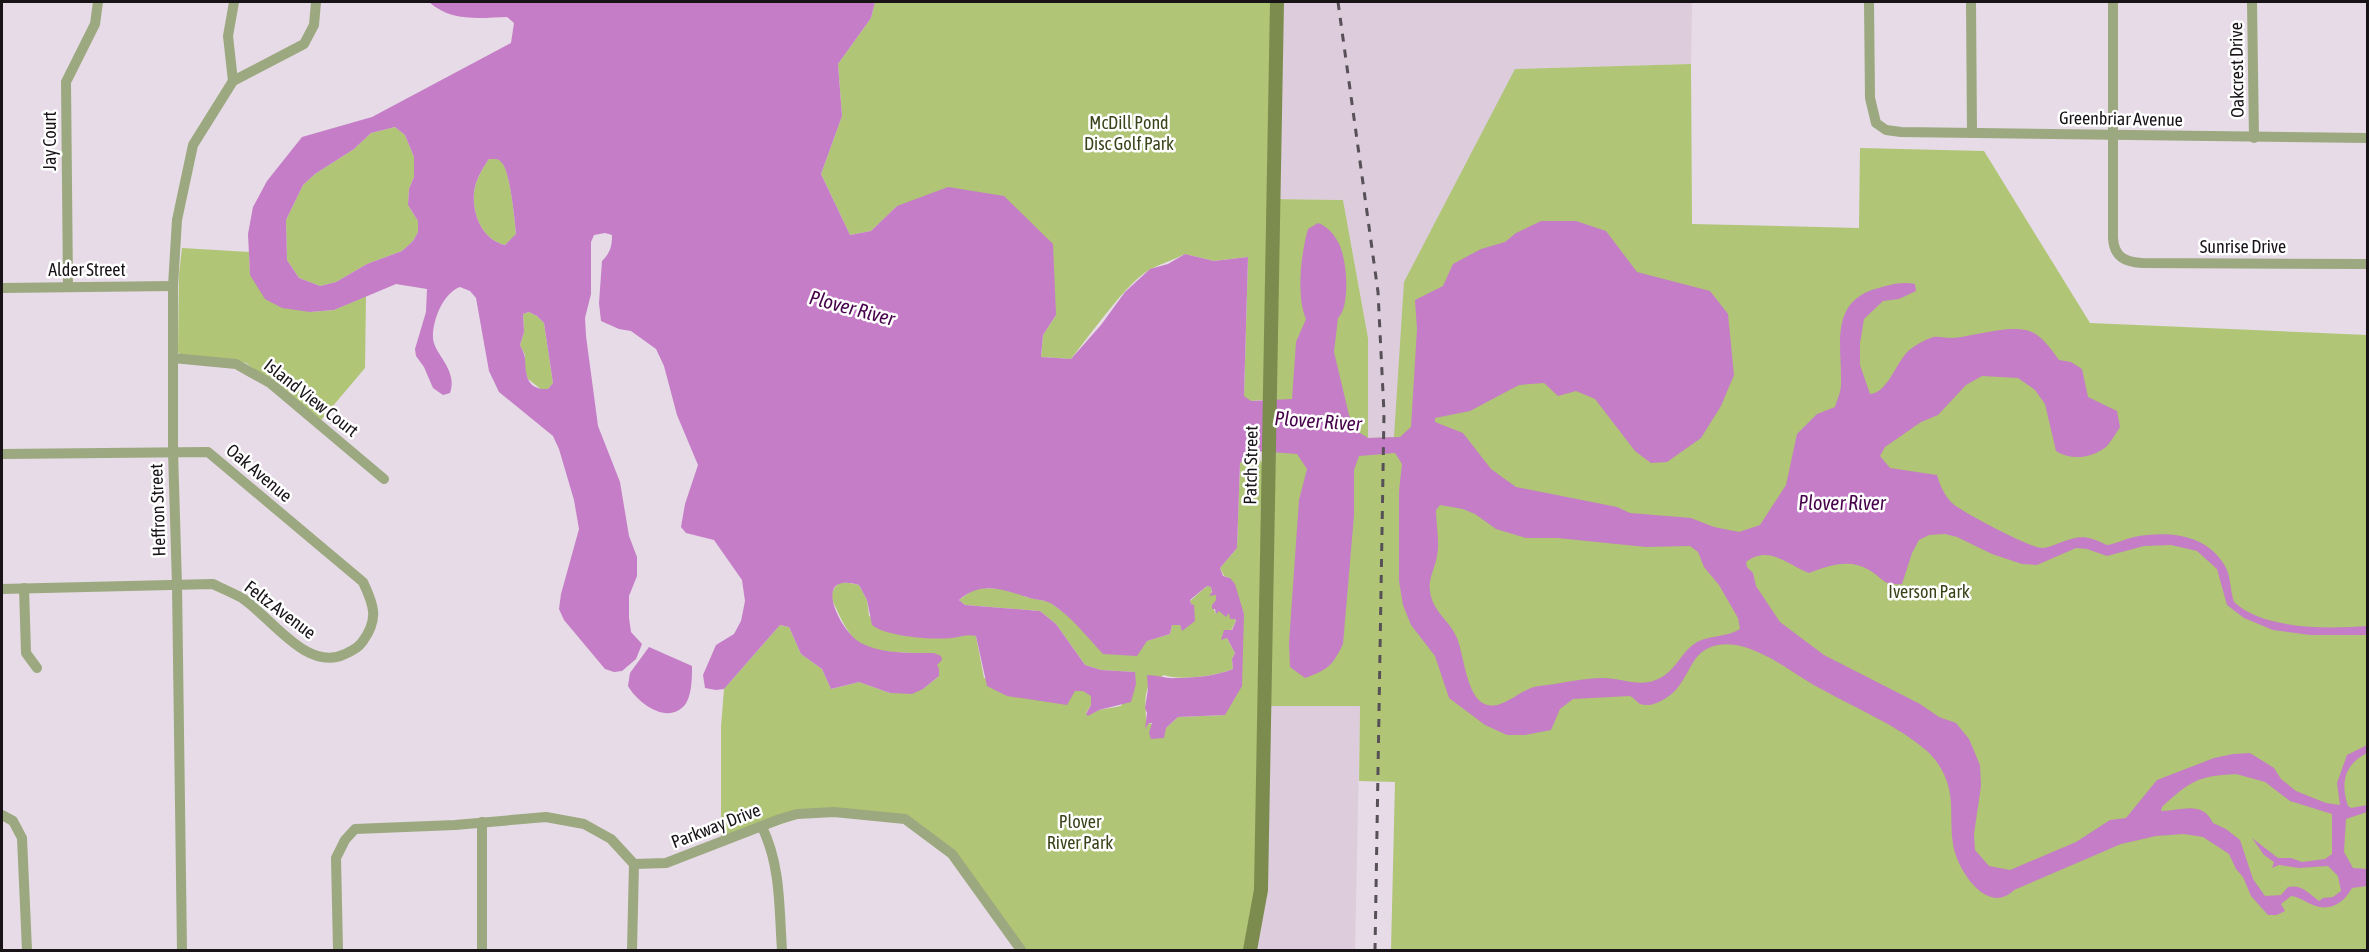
<svg xmlns="http://www.w3.org/2000/svg" width="2369" height="952" font-family="'Asap Condensed',sans-serif">
  <style>
    .built { fill: #dcccdc }
    .green { fill: #b0c576 }
    .water { fill: #c47dc6; fill-rule: evenodd }
    .lines { fill: none; stroke-linecap: round; stroke-linejoin: round }
    .street { stroke: #9ca87f; stroke-width: 10 }
    .secondary { stroke: #7c8c4e; stroke-width: 14 }
    .rail { stroke: #575157; stroke-width: 3; stroke-dasharray: 8 8; stroke-linecap: butt }
    .labels { text-anchor: middle; stroke-width: 5; stroke-linejoin: round; paint-order: stroke }
    .street-label { font-size: 18px; fill: #171317; stroke: #fff }
    .park-label { font-size: 18px; fill: #39431a; stroke: #fff }
    .water-label { font-size: 20px; font-style: italic; fill: #46024a; stroke: #fff }
  </style>
  <rect width="100%" height="100%" fill="#e6dbe6"/>
  <g class="built">
    <path d="M1277,2H1692L1691,64L1515,69L1394,438H1368V338L1343,200L1274,199Z"/>
    <path d="M1265,706H1360L1355,950H1250Z"/>
  </g>
  <g class="green">
    <path d="M875,2H1273L1269,199L1343,200L1368,338V438L1394,437L1404,282L1515,69L1691,64L1692,224L1859,228L1860,148L1984,151L2090,323L2367,335V950H1391L1395,782L1359,781L1360,706H1265L1261,890L1250,950H1018L952,854L905,819L815,813L721,843V727L724,689L780,625L789,627L801,654L822,669L831,689L859,682L890,693L923,689L939,676L934,653C914,653 877,654 859,643C849,636 841,619 836,608C830,597 830,592 839,583H849L859,585L867,600L869,616L900,635L951,638L969,634L976,636L984,678L1084,691L1091,695V705L1086,713L1088,715L1099,710L1121,706L1134,672L1101,670L1085,665L1056,624L1040,611L965,605L959,600L976,588L1009,589L1026,597L1050,602L1063,612L1147,641L1170,634L1172,625H1180L1182,630C1190,618 1196,614 1190,601L1207,586L1212,587L1211,595H1216V601L1212,605L1216,614L1219,610L1226,616L1229,612L1236,621L1227,638L1235,653L1232,659L1233,669C1216,676 1180,681 1164,675C1159,679 1151,684 1148,688C1143,697 1147,717 1146,727L1149,723L1152,724V727L1166,728L1178,717L1225,715L1244,614L1230,578L1224,576L1220,568L1237,548L1240,463L1254,451L1264,466L1265,400L1250,401L1244,397L1248,257L1214,261L1185,254C1174,260 1162,263 1151,269C1129,279 1088,338 1071,359L1041,357L1043,335L1056,315L897,206L871,231L850,235L821,174L842,116L838,64L871,18Z"/>
    <path d="M395,127L405,135L414,157V177L409,189L408,205L418,221V232L413,241L402,251L367,264L336,282L320,286L299,278L287,260L286,220L303,185L315,174L354,149L371,133Z"/>
    <path d="M489,159C494,159 499,158 502,162C510,171 515,221 516,235L505,245C483,240 472,215 474,193C475,181 482,169 489,159Z"/>
    <path d="M182,248L249,252L250,275L310,312L334,310L366,296L365,368L321,420L246,363L231,359L181,355L178,352L179,274Z"/>
    <path d="M529,312L537,316L544,323L553,383L548,389L542,390L528,379L524,369L525,355L520,345L524,332L523,314Z"/>
  </g>
  <g class="water">
    <path d="M429,2H875L871,18L838,64L842,116L821,174L850,235L871,231L897,206L948,187L1004,196L1053,244L1056,315L1043,335L1041,357L1071,359L1101,325L1125,292L1150,269L1168,264L1185,254L1214,261L1248,257L1244,396L1251,401L1292,399L1296,342L1306,319C1296,296 1301,253 1308,229L1318,223C1328,227 1333,233 1338,242C1347,257 1351,306 1338,318L1334,352L1349,415L1357,431L1368,438L1400,437L1411,427L1417,329L1415,300L1443,286L1453,264L1481,249L1505,242L1516,233L1541,221H1576L1606,231L1637,272L1710,291L1728,314L1734,375L1721,406L1701,438L1667,462L1651,463L1635,451L1595,399L1576,391L1558,396L1544,383L1519,385L1470,411L1435,418V422L1463,433L1491,469L1516,487L1617,507L1630,513L1691,518L1714,527L1739,532L1760,525L1786,485L1797,434L1817,414L1835,407C1837,400 1841,392 1841,384C1842,347 1829,303 1875,289C1889,285 1901,281 1915,284L1916,291L1899,299L1883,301L1864,319L1860,343V365L1870,394C1889,393 1896,359 1912,348C1917,344 1927,339 1933,337C1939,336 1946,338 1952,338C1972,337 2016,322 2034,333C2044,339 2052,350 2059,360L2071,362L2082,369L2088,397L2117,411L2120,427C2116,433 2111,442 2106,447C2092,458 2071,461 2056,451L2045,404L2035,390L2018,378L1982,376L1966,385L1938,415L1921,422L1885,447L1880,456L1890,468L1937,475C1940,485 1944,495 1952,503C1960,511 2030,548 2042,548C2047,548 2054,545 2059,543C2081,535 2086,535 2107,545C2116,544 2124,539 2134,537C2166,531 2206,533 2225,566C2231,576 2230,590 2234,602C2264,630 2329,629 2367,626V635H2310L2273,630L2244,618L2227,605L2217,569L2197,551L2171,545L2144,546L2107,556L2087,549L2076,548L2037,565L2022,564L1992,554L1957,537L1945,534L1929,535L1919,540L1912,553L1902,584C1883,586 1883,578 1869,570C1849,558 1828,566 1809,573C1787,565 1769,544 1746,562L1747,567L1753,573L1756,586L1780,622L1824,655L1920,704L1939,717L1956,723L1969,739L1980,765L1981,786L1974,834L1975,850L1989,866L2010,870L2076,842L2110,820L2126,818L2157,780L2214,758L2233,754L2250,753L2274,768L2281,779L2296,791L2326,803L2340,805L2337,783L2347,755L2367,745V753C2345,764 2340,782 2348,806L2351,808L2367,805V812L2346,819L2344,852L2353,868L2367,869V886L2352,888C2344,903 2330,912 2313,905C2305,902 2300,897 2291,896L2281,904L2285,911L2277,915H2268L2251,896L2243,877L2236,869L2229,854L2203,837L2184,834L2156,836L2121,844L2014,890C1987,917 1956,868 1953,844C1950,826 1953,806 1949,789C1946,775 1938,761 1927,751C1897,725 1859,710 1825,691C1803,680 1784,664 1762,654C1750,648 1733,642 1718,645C1693,650 1692,669 1679,686C1672,696 1653,709 1640,704C1637,702 1634,698 1630,696L1573,699L1560,709L1551,730L1525,735H1507L1485,725L1449,698L1435,656L1411,625L1403,605L1399,581V491L1402,464L1395,453L1359,456L1354,470V515L1343,644C1333,665 1328,670 1305,678L1290,667L1289,643L1299,500L1307,469L1297,454L1254,451L1240,463L1237,548L1220,568L1223,576L1230,578L1235,584L1244,614L1242,686L1225,715L1178,717L1166,728L1164,738L1151,739L1149,733L1152,723H1149L1145,729L1147,713L1145,708L1148,689L1147,675C1157,675 1167,679 1176,678C1193,678 1216,676 1233,669L1232,659L1235,653L1227,638L1221,640L1224,630H1232L1236,621L1235,619H1230L1229,613L1226,617L1219,611L1216,614L1215,609H1212V605L1216,600V595L1209,596L1212,592L1211,587L1207,586L1190,600L1191,604L1194,605L1195,621L1182,631L1180,625H1172L1170,634L1147,641L1137,656L1103,654C1087,637 1072,617 1052,604C1046,600 1037,600 1030,598C1004,590 982,580 959,600L965,605L1040,611L1056,624L1085,665L1101,670L1135,672L1136,684L1131,702L1099,710L1088,716L1086,714L1091,705V696L1083,691H1075L1067,705L1007,696L987,686L976,636C967,634 961,637 952,638C933,640 887,637 872,625L867,600L859,585C809,570 841,633 861,643C881,654 911,653 934,653L941,656L942,660L937,665L939,669V676L923,689L912,694L890,693L859,682L831,689L822,669L801,654L789,627L780,625L724,689L716,690L705,688L703,675L716,645L734,634L741,621L745,601L742,580L714,540L686,533L681,527L685,504L698,465L677,415L664,366L656,349L631,331L619,329L601,321L599,303L602,261C610,253 612,247 612,235L605,233L594,235L591,242V294L585,318L586,336L598,426L620,482L629,536L637,557V576L629,596V618L631,632L642,644L636,659L622,671L614,672L605,669L564,620L559,609L561,594L579,529L574,500L559,449L553,436L499,392L489,371L476,298L470,291L460,287C443,293 432,321 433,339C435,355 458,370 450,393L443,395L433,388L424,367L416,356L415,349L426,312L427,289L396,284L334,310L310,312L282,308L265,299L250,275L248,234L253,207L267,181L302,137L372,117L511,43L514,23L507,17C479,18 451,22 429,2ZM395,127L405,135L414,157V177L409,189L408,205L418,221V232L413,241L402,251L367,264L336,282L320,286L299,278L287,260L286,220L303,185L315,174L354,149L371,133ZM489,159C494,159 499,158 502,163C510,171 515,221 516,234L505,245C483,240 472,215 474,193C475,181 482,169 489,159ZM529,312L537,316L544,323L553,383L548,389C526,390 526,375 525,359C525,354 522,350 520,345L524,332L523,314ZM1440,505L1463,509L1475,514L1496,529L1526,538H1557L1646,547L1690,546L1698,552L1704,567L1719,585L1738,618L1740,629C1728,637 1710,635 1697,642C1679,653 1676,674 1653,681C1638,686 1619,678 1603,678C1582,678 1560,684 1539,686C1519,688 1500,715 1481,702C1466,690 1464,656 1457,638C1450,621 1432,611 1430,591C1428,578 1435,569 1437,556C1440,542 1436,525 1436,510ZM2236,774L2265,782L2290,801L2332,814V854L2325,859L2302,862L2291,858H2278L2252,838L2264,855L2274,862L2272,868L2279,865L2299,868L2328,866L2338,876L2341,891L2333,897L2323,898L2319,901C2309,893 2301,884 2288,887L2281,895L2265,896L2253,879L2240,840L2226,829L2213,823C2202,800 2182,811 2161,811L2162,807C2190,781 2198,776 2236,774Z"/>
    <path d="M649,647L692,666C692,678 692,698 683,707C665,724 637,702 628,686L630,673Z"/>
  </g>
  <g class="lines">
    <g class="street">
      <path d="M1869,2L1870,98L1876,123L1886,130L1901,132L2368,138"/>
      <path d="M1971,2L1972,133"/>
      <path d="M2113,2V238C2114,257 2125,262 2142,263L2368,264"/>
      <path d="M2252,2L2254,138"/>
      <path d="M233,81L228,36L234,2"/>
      <path d="M68,286L66,82L95,24L98,2"/>
      <path d="M2,288L173,286"/>
      <path d="M173,358L236,364L270,383L384,479"/>
      <path d="M2,454L208,452L363,582C374,605 379,619 363,641C358,648 353,650 345,654C307,673 271,617 242,598C233,593 223,589 213,584L2,589"/>
      <path d="M24,588L26,653L37,668"/>
      <path d="M2,815L13,821L22,838L27,950"/>
      <path d="M482,822V950"/>
      <path d="M762,827C781,866 779,908 782,950"/>
      <path d="M182,950L177,585L173,451V286L177,220L193,145L233,81L304,44L314,25L316,2"/>
      <path d="M338,950L336,858L345,840L355,829L455,825L546,817L584,824L611,839L634,864L666,863L780,819L797,814L834,812L905,819L952,854L1021,950"/>
      <path d="M632,950L634,864"/>
    </g>
    <path class="secondary" d="M1250,950L1261,890L1277,2"/>
    <path class="rail" d="M1338,2L1378,292L1384,413L1375,950"/>
  </g>
  <g class="labels">
    <g class="street-label">
      <text transform="translate(2237 70) rotate(-91)" y="6">Oakcrest Drive</text>
      <text transform="translate(2121 119) rotate(1)" y="6">Greenbriar Avenue</text>
      <text transform="translate(50 141) rotate(-90)" y="6">Jay Court</text>
      <text x="2243" y="253">Sunrise Drive</text>
      <text x="87" y="276">Alder Street</text>
      <text transform="translate(311 398) rotate(38)" y="6">Island View Court</text>
      <text transform="translate(1251 465) rotate(-89)" y="6">Patch Street</text>
      <text transform="translate(259 473) rotate(40)" y="6">Oak Avenue</text>
      <text transform="translate(158 510) rotate(-92)" y="6">Heffron Street</text>
      <text transform="translate(280 610) rotate(37)" y="6">Feltz Avenue</text>
      <text transform="translate(716 826) rotate(-21)" y="6">Parkway Drive</text>
    </g>
    <g class="park-label">
      <text x="1129" y="129">McDill Pond<tspan x="1129" dy="21">Disc Golf Park</tspan></text>
      <text x="1929" y="598">Iverson Park</text>
      <text x="1080" y="828">Plover<tspan x="1080" dy="21">River Park</tspan></text>
    </g>
    <g class="water-label">
      <text transform="translate(852 308) rotate(15)" y="7">Plover River</text>
      <text transform="translate(1318 421) rotate(4)" y="7">Plover River</text>
      <text x="1842" y="510">Plover River</text>
    </g>
  </g>
  <rect width="2369" height="952" fill="none" stroke="#171317" stroke-width="6"/>
</svg>
